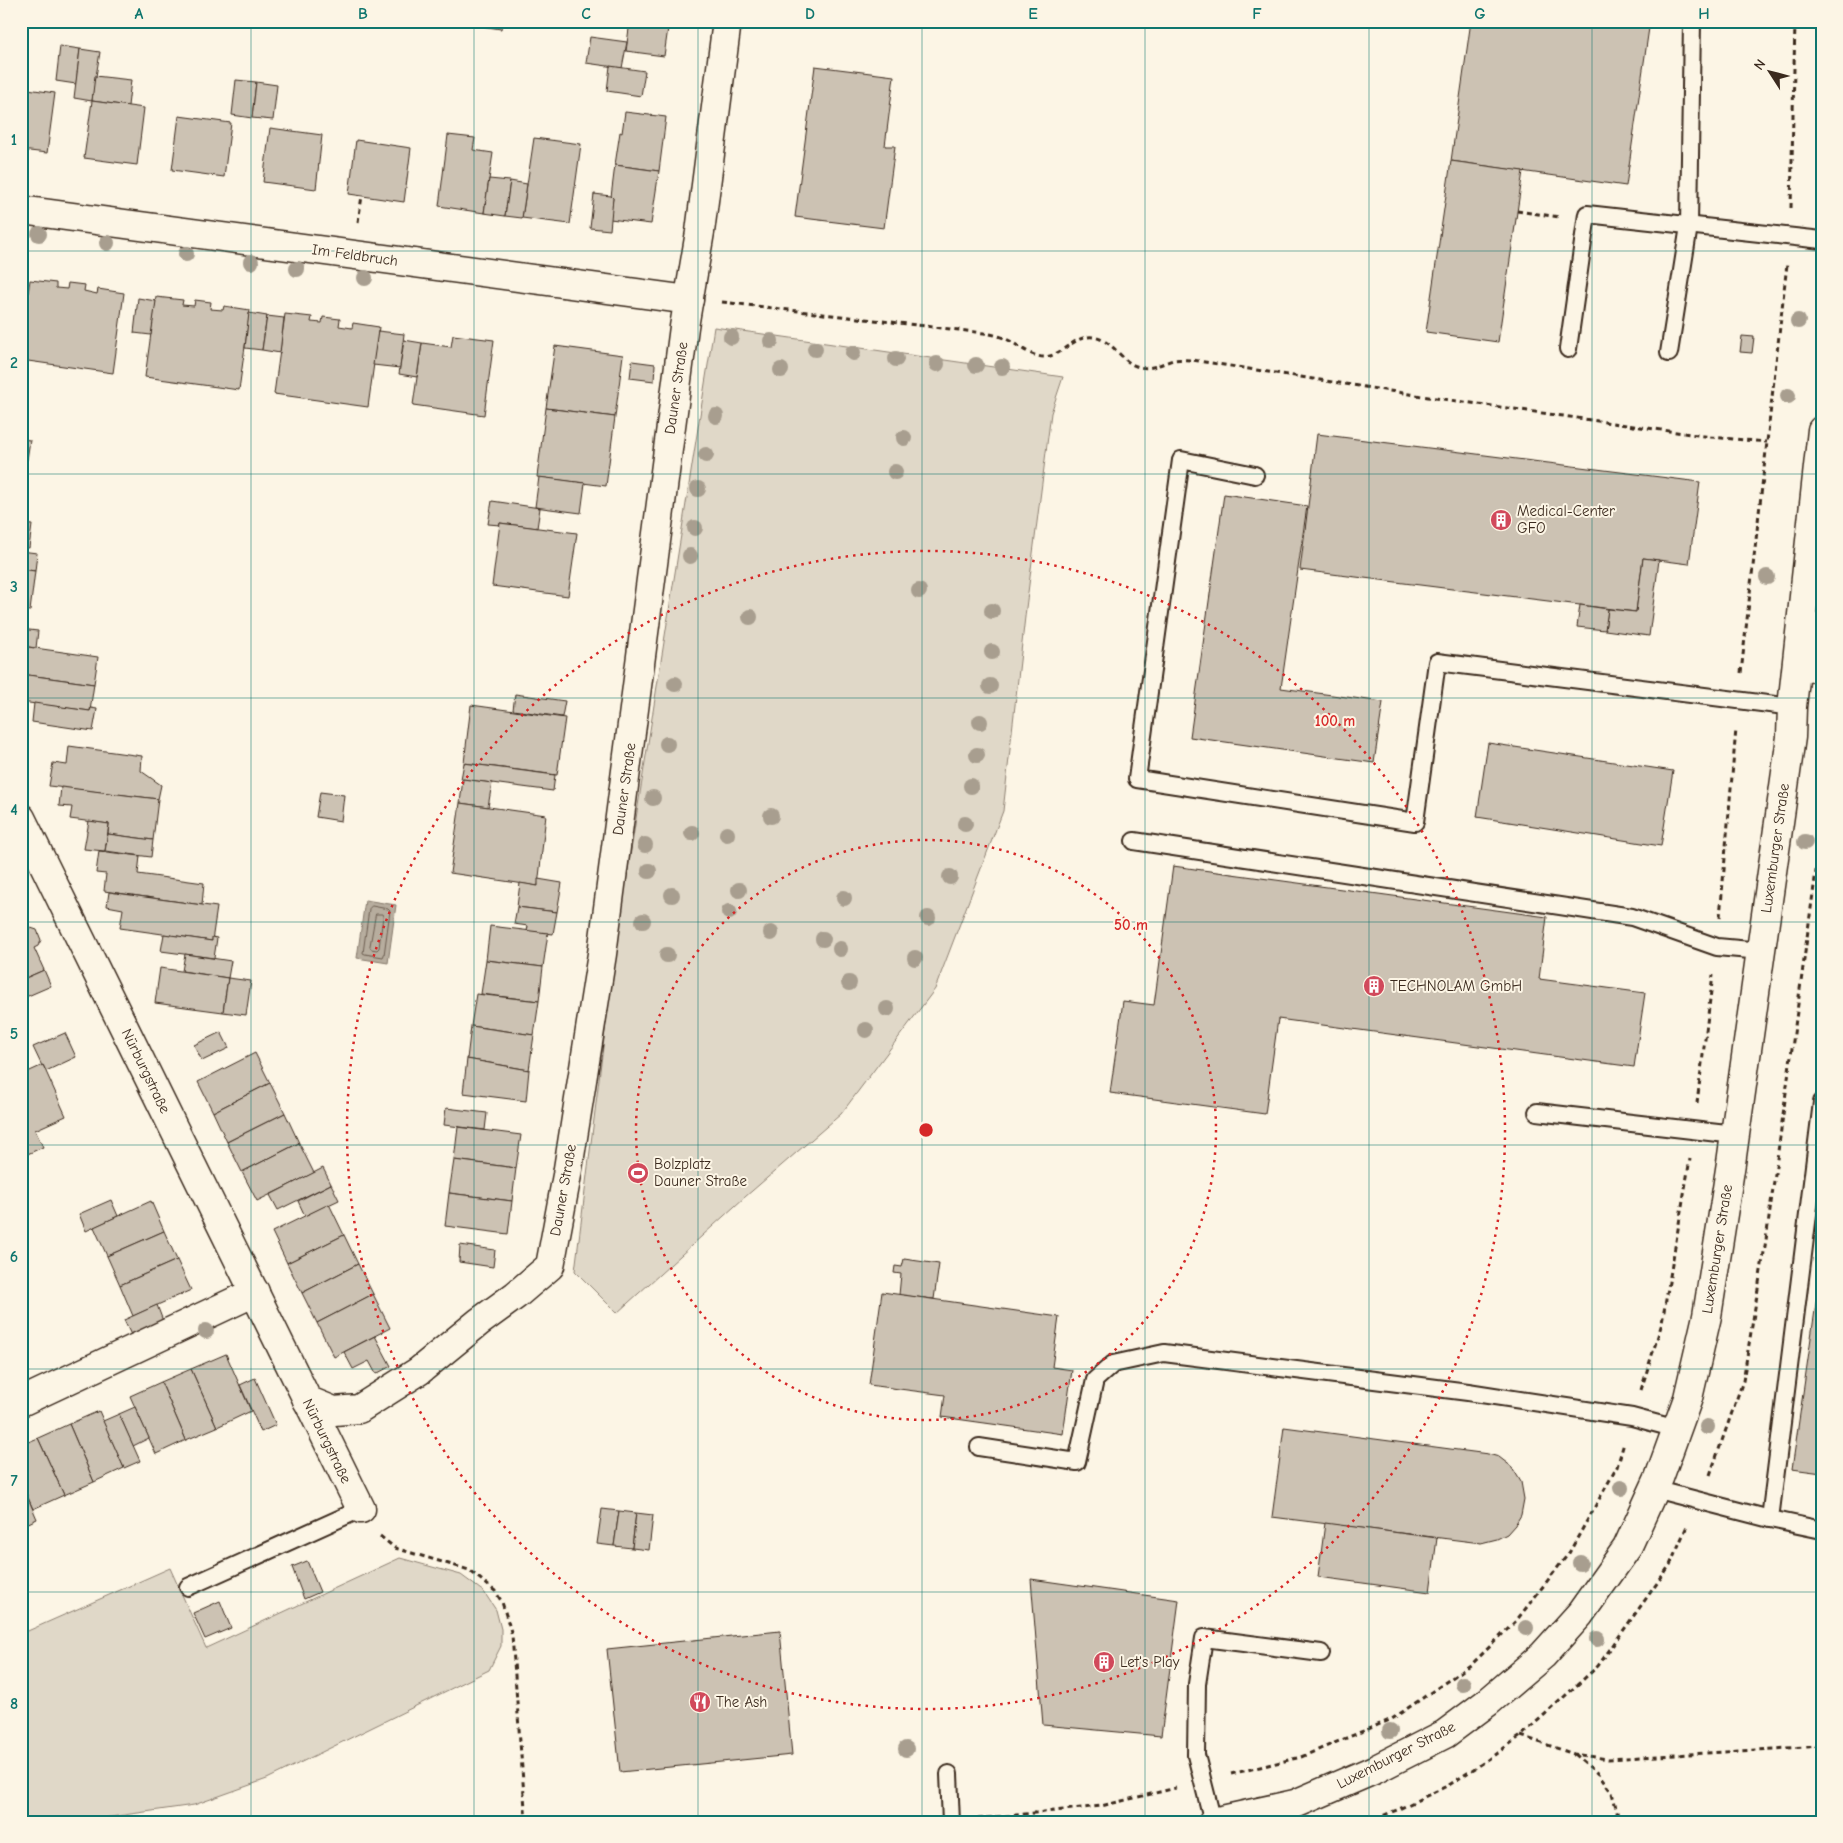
<svg xmlns="http://www.w3.org/2000/svg" width="1843" height="1843" font-family="'Comic Neue',sans-serif">
  <style>
    .green { fill: #e0d8c8; stroke: #8e8173 }
    .water { fill: #b7ad9e; stroke: #85796b }
    .lines { fill: none; stroke-linecap: round; stroke-linejoin: round }
    .shore { stroke: #6d5e51; stroke-width: 1 }
    .building { fill: #ccc2b3; stroke: #3b2a1e }
    .lane-casing { stroke: #3b2a1e; stroke-width: 20 }
    .street-casing { stroke: #3b2a1e; stroke-width: 31 }
    .secondary-casing { stroke: #3b2a1e; stroke-width: 31 }
    .path { stroke: #3b2a1e; stroke-width: 3; stroke-dasharray: 5 4; stroke-linecap: butt }
    .lane { stroke: #fcf5e5; stroke-width: 16 }
    .street { stroke: #fcf5e5; stroke-width: 28 }
    .secondary { stroke: #fcf5e5; stroke-width: 28 }
    .tree { fill: #a89e8f }
    .grid { fill: none; stroke: #0f766e; stroke-width: 1; stroke-opacity: 0.55 }
    .ring { fill: none; stroke: #d62828; stroke-width: 2.5; stroke-dasharray: 2.5 5 }
    .labels { text-anchor: middle; stroke-width: 4; stroke-linejoin: round; paint-order: stroke }
    .street-label { font-size: 15px; fill: #3b2a1e; stroke: #fcf5e5 }
    .poi-label { font-size: 15px; fill: #3b2a1e; stroke: #fcf5e5; text-anchor: start }
    .centre { fill: #d62828; stroke: #fcf5e5; stroke-width: 2.5 }
    .ring-label { font-size: 15px; text-anchor: middle; font-weight: bold; fill: #d62828; stroke: #fcf5e5; stroke-width: 4; stroke-linejoin: round; paint-order: stroke }
    .neatline { fill: none; stroke: #0f766e; stroke-width: 2 }
    .grid-label { font-size: 16px; text-anchor: middle; font-weight: bold; fill: #0f766e }
  </style>
  <rect width="100%" height="100%" fill="#fcf5e5"/>
  <filter id="ink" filterUnits="userSpaceOnUse"><feTurbulence type="fractalNoise" baseFrequency=".02" numOctaves="2"/><feDisplacementMap in="SourceGraphic" scale="10" xChannelSelector="R" yChannelSelector="G"/><feConvolveMatrix kernelMatrix="1 2 1 2 8 2 1 2 1" color-interpolation-filters="sRGB"/></filter>
  <g filter="url(#ink)">
    <g class="green">
      <path d="M714,327L1063,377L1051,413L1026,608L1003,811L935,989L841,1114L745,1197L617,1313L575,1271L615,951Z"/>
      <path d="M400,1558L461,1575L484,1592L496,1610L501,1629V1646L489,1670L267,1779L194,1805L75,1822H21V1634L170,1568L206,1648Z"/>
    </g>
    <path class="water" d="M365,900L396,905L388,963L357,958Z"/>
    <g class="lines">
      <g class="shore">
        <path d="M372,906L388,909L390,911L384,955L383,957L365,954L363,953L369,909Z"/>
        <path d="M376,914H382L383,916L379,948L377,950L371,949L370,947Z"/>
      </g>
    </g>
    <g class="building">
      <path d="M474,21H502L501,29L474,25Z"/>
      <path d="M630,21H669L664,56L626,51Z"/>
      <path d="M1471,21H1650L1626,186L1451,161Z"/>
      <path d="M590,37L627,42L622,68L586,63Z"/>
      <path d="M60,46L80,49L76,84L56,81Z"/>
      <path d="M80,49L100,52L92,101L74,98Z"/>
      <path d="M610,66L645,71L641,96L607,91Z"/>
      <path d="M815,66L894,76L885,146H895L884,228L795,217Z"/>
      <path d="M95,76L131,80L128,106L92,101Z"/>
      <path d="M236,80L256,82L252,118L232,115Z"/>
      <path d="M256,82L277,85L273,120L252,118Z"/>
      <path d="M21,88L55,93L47,153L21,150Z"/>
      <path d="M92,101L144,108L137,165L84,158Z"/>
      <path d="M625,112L666,117L659,171L615,165L620,132L622,133Z"/>
      <path d="M179,116L231,123L224,177L172,170Z"/>
      <path d="M270,128L322,135L316,189L263,182Z"/>
      <path d="M448,135L475,138L473,150L493,153L484,213L439,206Z"/>
      <path d="M534,138L581,144L570,224L522,218Z"/>
      <path d="M356,140L411,148L404,202L349,194Z"/>
      <path d="M1451,161L1523,171L1498,342L1426,332Z"/>
      <path d="M615,165L659,171L651,224L610,219L613,198L611,197Z"/>
      <path d="M489,179L510,181L505,216L484,213Z"/>
      <path d="M510,181L527,184L522,218L505,216Z"/>
      <path d="M594,194L611,196L613,198L610,230L590,228Z"/>
      <path d="M30,280L56,283V288L67,289L68,283L85,285L84,291L97,294L98,289L124,293L113,373L21,360V340Z"/>
      <path d="M156,297L183,300L182,305L194,306L195,300L211,302L210,309L223,310L224,306L250,310L239,390L145,377Z"/>
      <path d="M138,298L156,301L151,335L134,333Z"/>
      <path d="M249,313L267,316L262,350L245,348Z"/>
      <path d="M285,314L312,317L311,322L322,323L323,317L340,319L339,326L352,328L353,323L379,327L368,407L274,394Z"/>
      <path d="M267,316L284,318L280,353L262,350Z"/>
      <path d="M378,331L404,334L400,368L373,365Z"/>
      <path d="M453,335L494,340L484,415L413,405L422,343L451,347Z"/>
      <path d="M1742,336L1754,337L1752,353L1740,352Z"/>
      <path d="M404,340L422,343L417,377L399,374Z"/>
      <path d="M555,346L623,355L615,417L546,408Z"/>
      <path d="M632,361L655,364L654,381L630,378Z"/>
      <path d="M546,408L615,417L606,486L537,477Z"/>
      <path d="M1317,434L1700,482L1689,564L1643,558L1636,612L1300,570Z"/>
      <path d="M21,439L30,440L27,460L21,459Z"/>
      <path d="M539,477L585,483L581,513L535,507Z"/>
      <path d="M1224,494L1307,506L1281,688L1383,702L1374,763L1190,737Z"/>
      <path d="M492,501L540,508L537,528L500,523V525L488,524Z"/>
      <path d="M500,523L577,533L568,596L492,586Z"/>
      <path d="M21,524L32,525L29,548L21,547Z"/>
      <path d="M21,551L37,553L35,571L21,569Z"/>
      <path d="M1643,558L1659,560L1649,636L1605,630L1608,609L1636,612Z"/>
      <path d="M21,569L35,571L30,611L21,610Z"/>
      <path d="M1580,605L1608,609L1605,630L1577,627Z"/>
      <path d="M21,629L38,631L36,648L21,646Z"/>
      <path d="M21,646L98,657L94,684L21,674Z"/>
      <path d="M21,674L94,684L90,711L21,702Z"/>
      <path d="M515,694L565,701L562,717L513,710Z"/>
      <path d="M34,703L90,711L91,708L97,709L93,731L32,722Z"/>
      <path d="M471,705L565,718L557,775L464,763Z"/>
      <path d="M1488,743L1673,771L1661,846L1477,817Z"/>
      <path d="M69,746L142,756L141,771L161,785L158,799L49,786L53,763L67,765Z"/>
      <path d="M464,763L555,775L553,791L461,779Z"/>
      <path d="M463,779L492,783L488,807L460,803Z"/>
      <path d="M61,787L158,799L153,840L108,834L109,824L70,819L72,807L59,806Z"/>
      <path d="M320,792L344,795L341,821L316,817Z"/>
      <path d="M460,803L546,815L538,886L450,873Z"/>
      <path d="M89,821L109,824L105,851L84,849Z"/>
      <path d="M108,834L153,840L151,857L105,851Z"/>
      <path d="M99,851L140,856L138,874L204,883L202,905L104,891L106,874L96,873Z"/>
      <path d="M1173,866L1547,917L1539,979L1645,993L1634,1067L1278,1019L1265,1114L1110,1093L1123,1001L1154,1005Z"/>
      <path d="M538,879L562,883L557,912L517,907L520,883L538,886Z"/>
      <path d="M109,892L217,907L212,941L120,928L123,909L107,906Z"/>
      <path d="M517,907L557,912L553,934L527,931L528,926L514,924Z"/>
      <path d="M490,926L548,933L543,967L486,960Z"/>
      <path d="M25,927L26,930L31,928L37,930L41,940L38,946L34,948L44,970L21,980V929Z"/>
      <path d="M164,934L212,941V937L217,938L214,958L161,951Z"/>
      <path d="M185,954L231,961L228,978L182,971Z"/>
      <path d="M486,960L543,967L539,1001L481,994Z"/>
      <path d="M160,968L228,978L223,1012L155,1003Z"/>
      <path d="M44,970L51,986L21,999V980Z"/>
      <path d="M228,978L251,981L246,1015L223,1012Z"/>
      <path d="M476,994L539,1001L534,1035L471,1026Z"/>
      <path d="M471,1026L534,1035L529,1070L467,1059Z"/>
      <path d="M221,1032L229,1048L202,1061L194,1045Z"/>
      <path d="M65,1033L76,1057L46,1071L43,1065L42,1066L33,1047Z"/>
      <path d="M255,1053L270,1083L213,1112L198,1082Z"/>
      <path d="M467,1059L529,1070L526,1101L463,1093Z"/>
      <path d="M43,1065L66,1116L35,1130L43,1147L21,1157V1075Z"/>
      <path d="M270,1083L285,1113L227,1142L213,1112Z"/>
      <path d="M446,1108L487,1113L485,1130L444,1125Z"/>
      <path d="M285,1113L299,1143L242,1172L227,1142Z"/>
      <path d="M458,1127L521,1135L516,1168L454,1160Z"/>
      <path d="M299,1143L314,1173L257,1201L242,1172Z"/>
      <path d="M454,1160L516,1168L512,1201L449,1193Z"/>
      <path d="M323,1168L331,1184L278,1210L270,1195Z"/>
      <path d="M331,1184L339,1200L305,1216L298,1201Z"/>
      <path d="M449,1193L512,1201L508,1234L445,1226Z"/>
      <path d="M111,1200L118,1216L86,1231L79,1214Z"/>
      <path d="M151,1201L164,1231L107,1256L94,1227Z"/>
      <path d="M329,1204L344,1235L287,1263L272,1232Z"/>
      <path d="M164,1231L177,1260L120,1285L107,1256Z"/>
      <path d="M344,1235L358,1264L302,1293L287,1263Z"/>
      <path d="M460,1245L495,1250L493,1267L459,1262Z"/>
      <path d="M904,1259L939,1264L934,1299L899,1295L901,1274L894,1273L895,1266L902,1267Z"/>
      <path d="M177,1260L191,1290L133,1316L120,1285Z"/>
      <path d="M1822,1262V1473L1792,1469Z"/>
      <path d="M358,1264L373,1294L317,1323L302,1293Z"/>
      <path d="M882,1292L1059,1317L1052,1367L1072,1370L1063,1434L942,1417L945,1395L869,1385Z"/>
      <path d="M373,1294L390,1328L334,1357L317,1323Z"/>
      <path d="M157,1305L163,1321L131,1335L124,1320Z"/>
      <path d="M375,1336L391,1366L376,1374L369,1361L353,1369L344,1352Z"/>
      <path d="M226,1354L251,1411L217,1427L191,1369Z"/>
      <path d="M191,1369L217,1427L186,1440L161,1382Z"/>
      <path d="M255,1378L276,1425L261,1432L240,1385Z"/>
      <path d="M161,1382L186,1440L156,1454L130,1396Z"/>
      <path d="M135,1407L149,1438L133,1446L119,1414Z"/>
      <path d="M99,1411L124,1468L94,1482L69,1424Z"/>
      <path d="M119,1414L140,1461L124,1468L103,1421Z"/>
      <path d="M69,1424L94,1482L64,1495L38,1438Z"/>
      <path d="M1284,1427L1488,1454L1499,1457L1512,1467L1521,1482L1524,1499L1521,1515L1515,1525L1507,1534L1497,1539L1481,1543L1272,1517Z"/>
      <path d="M38,1438L64,1495L33,1509L21,1482V1445Z"/>
      <path d="M22,1484L37,1519L22,1526L21,1485Z"/>
      <path d="M602,1509L619,1511L614,1546L597,1544Z"/>
      <path d="M619,1511L636,1513L632,1548L614,1546Z"/>
      <path d="M636,1513L653,1515L649,1550L632,1548Z"/>
      <path d="M1325,1523L1437,1538L1430,1592L1318,1577Z"/>
      <path d="M307,1561L320,1592L304,1599L292,1567Z"/>
      <path d="M1031,1579L1179,1600L1161,1736L1043,1725Z"/>
      <path d="M220,1601L231,1628L205,1639L193,1613Z"/>
      <path d="M780,1631L792,1755L620,1772L607,1649Z"/>
    </g>
    <g class="lines">
      <g class="lane-casing">
        <g id="lane">
          <path d="M1568,349L1587,214L1822,240"/>
          <path d="M1669,353L1689,226L1692,21"/>
          <path d="M1255,475L1181,460L1137,779L1415,822L1437,662L1792,707"/>
          <path d="M1134,841L1632,917L1717,947L1761,951"/>
          <path d="M1822,1102L1770,1519L1822,1530"/>
          <path d="M1537,1112L1735,1135"/>
          <path d="M979,1447L1077,1462L1095,1380L1113,1364L1164,1353L1468,1392L1632,1417L1677,1429"/>
          <path d="M1654,1489L1770,1519"/>
          <path d="M188,1587L361,1509"/>
          <path d="M949,1774L951,1822"/>
          <path d="M1213,1822L1196,1755L1197,1684L1204,1638L1321,1653"/>
        </g>
      </g>
      <g class="street-casing">
        <g id="street">
          <path d="M21,210L689,300"/>
          <path d="M21,818L361,1509"/>
          <path d="M307,1400L334,1411L359,1409L419,1371L479,1322L516,1295L550,1266L567,1175L602,954L684,327L700,232L727,21"/>
          <path d="M21,1402L255,1292"/>
        </g>
      </g>
      <g class="secondary-casing">
        <g id="secondary">
          <path d="M1808,668L1812,651L1822,626"/>
          <path d="M1213,1822L1295,1804L1374,1770L1445,1734L1488,1702L1543,1655L1580,1614L1627,1548L1659,1478L1688,1398L1707,1316L1731,1163L1791,737L1792,707L1822,430"/>
        </g>
      </g>
      <g class="path">
        <path d="M1791,208L1795,21"/>
        <path d="M1517,211L1559,217"/>
        <path d="M358,222L362,196"/>
        <path d="M722,302L984,333C991,334 1000,336 1006,339C1017,344 1031,357 1044,357C1062,356 1074,335 1093,337C1113,340 1121,361 1136,366C1150,371 1160,364 1173,360C1179,359 1186,360 1192,360L1422,396L1711,437L1767,442"/>
        <path d="M1741,673L1787,264"/>
        <path d="M1720,917L1736,729"/>
        <path d="M1697,1103L1713,975"/>
        <path d="M1641,1390L1662,1323L1690,1159"/>
        <path d="M1710,1475L1743,1381L1766,1240L1822,827"/>
        <path d="M380,1536L395,1548L469,1570L495,1591L502,1602L512,1635L526,1822"/>
        <path d="M1521,1736L1574,1754L1608,1759L1822,1746"/>
        <path d="M1575,1754L1598,1774L1612,1793L1620,1822"/>
        <path d="M1231,1774L1301,1757L1392,1719L1472,1664L1516,1621L1569,1553L1617,1467L1624,1443"/>
        <path d="M978,1819L1101,1806L1176,1788"/>
        <path d="M1367,1822L1397,1810L1449,1785L1483,1763L1521,1736L1598,1666L1670,1565L1687,1526"/>
      </g>
      <use href="#lane" class="lane"/>
      <use href="#street" class="street"/>
      <use href="#secondary" class="secondary"/>
    </g>
    <g class="tree">
      <circle cx="39" cy="234" r="8"/>
      <circle cx="107" cy="243" r="8"/>
      <circle cx="186" cy="254" r="8"/>
      <circle cx="251" cy="262" r="8"/>
      <circle cx="297" cy="269" r="8"/>
      <circle cx="365" cy="278" r="8"/>
      <circle cx="1798" cy="321" r="8"/>
      <circle cx="731" cy="337" r="8"/>
      <circle cx="771" cy="341" r="8"/>
      <circle cx="815" cy="349" r="8"/>
      <circle cx="853" cy="353" r="8"/>
      <circle cx="896" cy="359" r="8"/>
      <circle cx="937" cy="364" r="8"/>
      <circle cx="976" cy="365" r="8"/>
      <circle cx="1002" cy="367" r="8"/>
      <circle cx="781" cy="370" r="8"/>
      <circle cx="1788" cy="396" r="8"/>
      <circle cx="716" cy="416" r="8"/>
      <circle cx="904" cy="438" r="8"/>
      <circle cx="706" cy="455" r="8"/>
      <circle cx="895" cy="472" r="8"/>
      <circle cx="698" cy="489" r="8"/>
      <circle cx="695" cy="528" r="8"/>
      <circle cx="690" cy="556" r="8"/>
      <circle cx="1767" cy="577" r="8"/>
      <circle cx="919" cy="591" r="8"/>
      <circle cx="992" cy="611" r="8"/>
      <circle cx="750" cy="617" r="8"/>
      <circle cx="992" cy="652" r="8"/>
      <circle cx="675" cy="684" r="8"/>
      <circle cx="990" cy="686" r="8"/>
      <circle cx="980" cy="722" r="8"/>
      <circle cx="667" cy="744" r="8"/>
      <circle cx="977" cy="755" r="8"/>
      <circle cx="971" cy="786" r="8"/>
      <circle cx="653" cy="798" r="8"/>
      <circle cx="771" cy="816" r="8"/>
      <circle cx="965" cy="824" r="8"/>
      <circle cx="692" cy="833" r="8"/>
      <circle cx="727" cy="834" r="8"/>
      <circle cx="1805" cy="842" r="8"/>
      <circle cx="645" cy="845" r="8"/>
      <circle cx="649" cy="871" r="8"/>
      <circle cx="950" cy="877" r="8"/>
      <circle cx="739" cy="890" r="8"/>
      <circle cx="672" cy="895" r="8"/>
      <circle cx="844" cy="898" r="8"/>
      <circle cx="729" cy="912" r="8"/>
      <circle cx="928" cy="918" r="8"/>
      <circle cx="643" cy="921" r="8"/>
      <circle cx="771" cy="933" r="8"/>
      <circle cx="823" cy="939" r="8"/>
      <circle cx="840" cy="949" r="8"/>
      <circle cx="667" cy="955" r="8"/>
      <circle cx="915" cy="958" r="8"/>
      <circle cx="849" cy="983" r="8"/>
      <circle cx="887" cy="1009" r="8"/>
      <circle cx="866" cy="1030" r="8"/>
      <circle cx="206" cy="1331" r="8"/>
      <circle cx="1707" cy="1427" r="8"/>
      <circle cx="1621" cy="1488" r="8"/>
      <circle cx="1580" cy="1563" r="8"/>
      <circle cx="1526" cy="1628" r="8"/>
      <circle cx="1597" cy="1639" r="8"/>
      <circle cx="1463" cy="1684" r="8"/>
      <circle cx="1390" cy="1731" r="8"/>
      <circle cx="906" cy="1749" r="8"/>
    </g>
  </g>
  <path class="grid" d="M251,21V1822M474,21V1822M698,21V1822M922,21V1822M1145,21V1822M1369,21V1822M1592,21V1822M21,251H1822M21,474H1822M21,698H1822M21,922H1822M21,1145H1822M21,1369H1822M21,1592H1822"/>
  <g class="ring">
    <circle cx="926" cy="1130" r="290"/>
    <circle cx="926" cy="1130" r="579"/>
  </g>
  <defs>
    <g id="building-disc" transform="scale(1.125)"><circle r="9.5" fill="#d1495b" stroke="#fcf5e5"/><path d="M-4-6H4V6H1V3H-1V6H-4ZM-2.5-4.3h1.7v1.8h-1.7ZM.8-4.3h1.7v1.8H.8ZM-2.5-1h1.7V.8h-1.7ZM.8-1h1.7V.8H.8Z" fill="#fff"/></g>
    <g id="stadium-disc" transform="scale(1.125)"><circle r="9.5" fill="#d1495b" stroke="#fcf5e5"/><path d="M0-5a6.5 5 0 1 0 0 10a6.5 5 0 1 0 0-10ZM-3.5-1.8h7v3.6h-7Z" fill="#fff"/></g>
    <g id="restaurant-disc" transform="scale(1.125)"><circle r="9.5" fill="#d1495b" stroke="#fcf5e5"/><path d="M-5-6h1v4h1v-4h1v4h1v-4h1v5L-1.5 .5V6h-2V.5L-5-1ZM5-6V6H3V1.5H1.5Q1.5-4 5-6Z" fill="#fff"/></g>
  </defs>
  <g fill-rule="evenodd">
    <use href="#building-disc" x="1501" y="520"/>
    <use href="#building-disc" x="1374" y="986"/>
    <use href="#stadium-disc" x="638" y="1173"/>
    <use href="#building-disc" x="1104" y="1662"/>
    <use href="#restaurant-disc" x="700" y="1702"/>
  </g>
  <g class="labels">
    <g class="street-label">
      <text transform="translate(355 255) rotate(8)" y="5">Im Feldbruch</text>
      <text transform="translate(676 388) rotate(-82)" y="5">Dauner Straße</text>
      <text transform="translate(624 789) rotate(-82)" y="5">Dauner Straße</text>
      <text transform="translate(1775 848) rotate(-82)" y="5">Luxemburger Straße</text>
      <text transform="translate(146 1071) rotate(64)" y="5">Nürburgstraße</text>
      <text transform="translate(563 1190) rotate(-80)" y="5">Dauner Straße</text>
      <text transform="translate(1717 1249) rotate(-81)" y="5">Luxemburger Straße</text>
      <text transform="translate(327 1441) rotate(64)" y="5">Nürburgstraße</text>
      <text transform="translate(1396 1755) rotate(-27)" y="5">Luxemburger Straße</text>
    </g>
    <g class="poi-label">
      <text x="1517" y="516">Medical-Center<tspan x="1517" dy="17">GFO</tspan></text>
      <text x="1390" y="991">TECHNOLAM GmbH</text>
      <text x="654" y="1169">Bolzplatz<tspan x="654" dy="17">Dauner Straße</tspan></text>
      <text x="1120" y="1667">Let's Play</text>
      <text x="716" y="1707">The Ash</text>
    </g>
  </g>
  <circle cx="926" cy="1130" r="8" class="centre"/>
  <g class="ring-label">
    <text x="1335" y="726">100 m</text>
    <text x="1131" y="930">50 m</text>
  </g>
  <rect width="1843" height="1843" fill="none" stroke="#fcf5e5" stroke-width="55"/>
  <g transform="translate(1770 72) rotate(306)" stroke="#fcf5e5" stroke-width="4" paint-order="stroke">
  <path d="M0-4L9 19L0 12L-9 19Z" fill="#3b2a1e"/>
  <text y="-8" font-size="14" font-weight="bold" text-anchor="middle" fill="#3b2a1e">N</text>
  </g>
  <rect x="28" y="28" width="1788" height="1788" class="neatline"/>
  <g class="grid-label">
    <text x="139" y="19">A</text>
    <text x="363" y="19">B</text>
    <text x="586" y="19">C</text>
    <text x="810" y="19">D</text>
    <text x="1033" y="19">E</text>
    <text x="1257" y="19">F</text>
    <text x="1480" y="19">G</text>
    <text x="1704" y="19">H</text>
    <text x="14" y="145">1</text>
    <text x="14" y="368">2</text>
    <text x="14" y="592">3</text>
    <text x="14" y="815">4</text>
    <text x="14" y="1039">5</text>
    <text x="14" y="1262">6</text>
    <text x="14" y="1486">7</text>
    <text x="14" y="1709">8</text>
  </g>
</svg>
